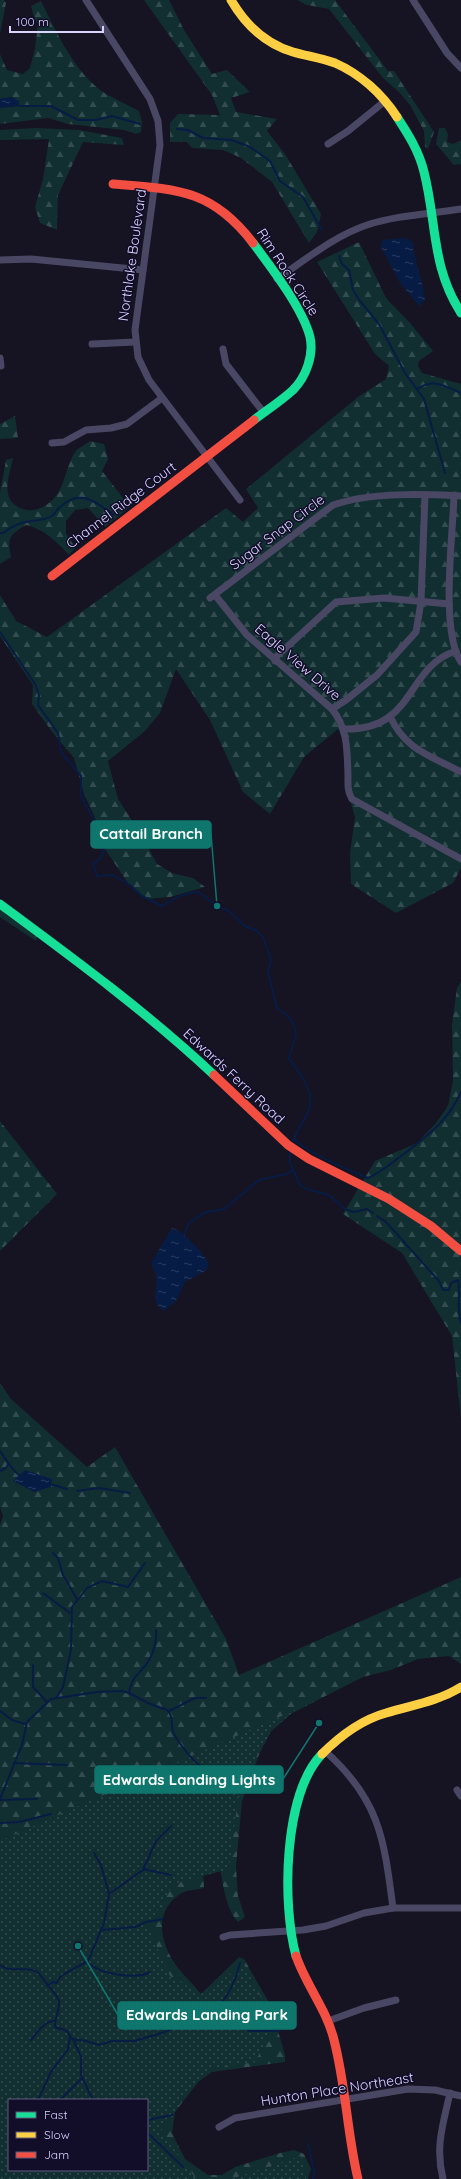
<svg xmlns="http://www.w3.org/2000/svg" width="461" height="2179" font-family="Quicksand,sans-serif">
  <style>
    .forest { fill: url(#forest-firs); fill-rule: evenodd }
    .park { fill: url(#park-dots); fill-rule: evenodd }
    .water { fill: url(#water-ripples) }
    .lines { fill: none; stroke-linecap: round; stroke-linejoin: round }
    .stream { stroke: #071c45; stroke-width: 2 }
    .street { stroke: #494763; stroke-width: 7 }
    .fast { stroke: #16e098; stroke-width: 9 }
    .slow { stroke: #ffcf43; stroke-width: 9 }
    .jam { stroke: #f24e42; stroke-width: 9 }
    .labels { text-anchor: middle; stroke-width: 3; stroke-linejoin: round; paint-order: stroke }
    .street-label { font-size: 14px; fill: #dad4ff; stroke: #120d28 }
    .leader { fill: none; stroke: #0f766e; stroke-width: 1.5 }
    .callout-dot { fill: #0f766e; stroke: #120d28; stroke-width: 1.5 }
    .callout { fill: #0f766e; stroke: #0f766e; stroke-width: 1.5 }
    .callout-label { font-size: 15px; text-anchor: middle; font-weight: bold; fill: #fff }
  </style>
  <defs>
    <pattern id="forest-firs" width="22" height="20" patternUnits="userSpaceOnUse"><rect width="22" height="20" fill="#112f30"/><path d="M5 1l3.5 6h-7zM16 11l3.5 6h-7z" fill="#334c4f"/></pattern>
    <pattern id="park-dots" width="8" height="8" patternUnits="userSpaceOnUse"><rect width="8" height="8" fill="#112f30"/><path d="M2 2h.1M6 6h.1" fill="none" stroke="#334c4f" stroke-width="1.8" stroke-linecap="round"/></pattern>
    <pattern id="water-ripples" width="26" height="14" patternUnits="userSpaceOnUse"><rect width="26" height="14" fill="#071c45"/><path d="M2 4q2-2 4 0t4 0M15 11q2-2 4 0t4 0" fill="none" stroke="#2b3c61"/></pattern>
  </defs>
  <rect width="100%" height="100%" fill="#161322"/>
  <g class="forest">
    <path d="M0,0H4L6,3L0,34Z"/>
    <path d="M144,0H169L184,30L212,74L227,70L250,92L231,98L236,112L277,119L267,131L285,154L321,214L317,232L309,243L272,182L241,158L223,150L192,148L187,142H170V123L178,114L220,115L212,95Z"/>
    <path d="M297,0H335L388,71H394L434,132L428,149L425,147L424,131L410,105L399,92L383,78L329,9L307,5Z"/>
    <path d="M41,1C56,32 76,75 106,94C117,100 128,105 139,111L142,122L141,132L136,134L124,130L68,124L48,118L0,124V108L18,106L12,97L0,99V54L7,70L23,74L30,68L35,48L38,24L33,14L31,6Z"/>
    <path d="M36,128L79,130L122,138L124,145L83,142L58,195L57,230L40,223L35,207L43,179L49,139L0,140V130Z"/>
    <path d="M439,128H445L448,134L447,142L453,144L461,140V164L454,165L436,144Z"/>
    <path d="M359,242L386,298L411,324L433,351L419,361L418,366L422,373L461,384V868L453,883L396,913L351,884L350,853L355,817L350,800L347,746L338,729L304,757L270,814L243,792L210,720L176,669L160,713L145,731L108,761L118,799L142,836L157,864L172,873L193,878L205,887L170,897L147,899L128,883L105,849L101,831L84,794L74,758L53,733L32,704L33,685L0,636V595L16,621L47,637L226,508L243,522L258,508L246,489L358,397L386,379L389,366L375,354L317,262Z"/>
    <path d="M15,416L18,438L0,439V424Z"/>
    <path d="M90,441L104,444L108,459L102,471L130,507L105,527L88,508L75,510L66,521V534L76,547L69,555C56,541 44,529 26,525C9,535 7,538 11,557L0,564V493L6,460L13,458C10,473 1,494 15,505C22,510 30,512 38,509C66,499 62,473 75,452C78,448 86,444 90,441Z"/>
    <path d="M0,909L37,937L36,941L0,917Z"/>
    <path d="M461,982V1419L452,1336L402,1253L343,1214L375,1161L417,1143L436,1123L448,1106L453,1081L452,1024L457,988Z"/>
    <path d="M0,1121L57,1194L0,1251Z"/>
    <path d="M0,1383L11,1399L87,1467L115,1447L226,1639L239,1675L461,1577V1664L449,1656L418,1659L391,1670L363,1677L292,1713L271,1731L260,1752L242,1801L236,1867L238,1896L245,1917L238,1922C224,1908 221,1872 218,1852L203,1872L204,1888C196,1890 185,1890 180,1894C152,1913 161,1946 178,1968C185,1977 194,1985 201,1994L239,1957L244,1959L271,2006L285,2055V2062L212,2072L198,2082L175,2112L172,2133L185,2159L208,2175H222L235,2167L280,2153L294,2150L304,2154L311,2169L308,2179H0V1525L3,1516L0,1507ZM9,2100H147V2170H9Z"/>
  </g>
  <g class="park">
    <path d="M322,1698L292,1713L271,1731L260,1752L241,1776L229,1869L173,1884L148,1927L170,1976L201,1994L244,1965L275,2024L255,2062L209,2069L180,2104L161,2131L196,2179H0V1841ZM9,2100H147V2170H9Z"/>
    <path d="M301,2156L306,2179H229L234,2178Z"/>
  </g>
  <g class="water">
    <path d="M12,97L19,101V106L0,108V99Z"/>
    <path d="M407,238L413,243C415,263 423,281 425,300L419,306L400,283L381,247L382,240Z"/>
    <path d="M172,1228C181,1229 207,1256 209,1265L205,1271L185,1282L176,1301L164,1311C150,1301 157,1293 156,1279C156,1273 153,1268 151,1263Z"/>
    <path d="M25,1470L52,1479L51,1487L34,1492L13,1481Z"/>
  </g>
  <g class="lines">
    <g class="stream">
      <path d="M19,106H51L78,120H96L112,116L140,124"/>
      <path d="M177,129L188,130L203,138L232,140L250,147L270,161L280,181L303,197L322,230"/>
      <path d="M339,256L342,264L349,270L353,290L360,301L379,324L405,373L424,399L445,473"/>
      <path d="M417,389C434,378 444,386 461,393"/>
      <path d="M0,533H3C9,529 17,523 25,522C33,520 44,521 52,516C55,514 57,509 60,507C80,488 96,502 114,515"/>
      <path d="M0,632L35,684L39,695L38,705L58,733L61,752L81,776V796L101,834L105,849L100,859L93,864L97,876L113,875L130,885L142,896L162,906C175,898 183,893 199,892L217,906L229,911L245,926L257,931L263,937L271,960L268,972L277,1008L288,1016L293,1023L296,1034L289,1059C300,1073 317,1094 308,1112C303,1123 296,1132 292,1143"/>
      <path d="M294,1138C304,1152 351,1171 368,1178C382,1172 391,1163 404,1154C428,1135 448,1121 461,1092"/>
      <path d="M290,1150V1163L300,1185L307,1189L329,1195L345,1209L354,1212L367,1209L373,1213"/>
      <path d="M377,1216L386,1222L439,1281L443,1290H449L451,1283L458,1280C461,1293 456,1309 461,1323"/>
      <path d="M184,1234L189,1223L199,1216L207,1212L224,1209L259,1180L287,1174L293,1170"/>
      <path d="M0,1451C7,1461 11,1469 21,1477"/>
      <path d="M0,1471L6,1468L8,1465"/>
      <path d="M50,1484L67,1489"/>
      <path d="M77,1491L99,1488L130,1493"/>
      <path d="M53,1553L58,1558L63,1575L77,1599"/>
      <path d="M43,1593L70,1613"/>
      <path d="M33,1665V1687L47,1702"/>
      <path d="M129,1693C132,1677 136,1677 145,1666C153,1656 157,1642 156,1630"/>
      <path d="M57,1697L63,1687L71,1650L72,1607L87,1588L102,1581L128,1587L145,1563"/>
      <path d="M0,1711L12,1720L25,1724"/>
      <path d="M169,1711L195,1698H206"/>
      <path d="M14,1763L67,1765"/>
      <path d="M0,1799L22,1745L27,1722L51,1699L97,1692L122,1691L129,1693L148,1703L167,1710C175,1716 169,1728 175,1736C181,1745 191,1759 199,1765C207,1772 216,1773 223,1780"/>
      <path d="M0,1800L37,1799"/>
      <path d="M0,1823L19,1822L51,1814"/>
      <path d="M94,1853L101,1865L109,1894"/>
      <path d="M143,1869L171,1875"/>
      <path d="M102,1930L135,1927L146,1922L163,1919"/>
      <path d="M87,1962C99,1974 135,1980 150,1972"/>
      <path d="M0,1965C12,1974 25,1965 38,1972C42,1979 59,1996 59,2002C60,2011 54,2018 55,2027L67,2031L72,2039L86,2041L99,2045L112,2041H134L162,2033L215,2011L228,2016L249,2031H280"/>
      <path d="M47,1986L53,1982L57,1983L59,1978L66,1973L88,1961L104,1923L109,1894L143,1870L156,1841L171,1826"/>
      <path d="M215,2011C228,1996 235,1983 240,1963"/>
      <path d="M73,2039L81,2057V2075L93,2100"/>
      <path d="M31,2040C38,2032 43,2022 54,2021"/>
      <path d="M38,2100L51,2072L68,2049L70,2036"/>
      <path d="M60,2100L82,2078"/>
      <path d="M147,2120L173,2115"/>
      <path d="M147,2132L183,2167"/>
      <path d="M308,2144L314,2170L313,2179"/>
    </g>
    <g class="street">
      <path d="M86,0L150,99L158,121L160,145L135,330L138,357L149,380L240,500"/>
      <path d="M413,0L447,53L461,68"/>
      <path d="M328,144L348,131L385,101"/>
      <path d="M0,260L31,259L143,270"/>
      <path d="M277,279C305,260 334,236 367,225C397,215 430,214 461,209"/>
      <path d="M92,344L135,342"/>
      <path d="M223,349L226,364L264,413"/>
      <path d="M0,358L1,366"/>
      <path d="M52,443L64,442L86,430L111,428L127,424L162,398"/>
      <path d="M454,495C453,535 440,631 461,662"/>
      <path d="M215,595L247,635L332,709C348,729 347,750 348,775C348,784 347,791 352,799L461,859"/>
      <path d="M210,598L333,505C370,492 422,494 461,496"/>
      <path d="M275,661L277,656L336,602L384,598L449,604"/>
      <path d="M332,709L346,700L377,675L416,632L421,602L425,495"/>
      <path d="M390,716C404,749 431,756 461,772"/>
      <path d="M344,729C416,731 405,667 456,651"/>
      <path d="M325,1751C380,1800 384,1839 393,1908"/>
      <path d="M457,1790L461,1796"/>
      <path d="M223,1937L230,1935L303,1930L326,1926L364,1913L393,1908H461"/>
      <path d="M328,2021L364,2008L396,2000"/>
      <path d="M219,2127L235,2118L408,2089L435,2090L461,2096"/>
      <path d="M443,2179C435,2147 443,2124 450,2093"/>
    </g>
    <g class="fast">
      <path d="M397,117C408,134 419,151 424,172C437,223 431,266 461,313"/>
      <path d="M253,243C271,267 303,309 310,337C314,355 306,377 293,390C281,401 267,410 254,420"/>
      <path d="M0,904C73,958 148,1013 214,1075"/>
      <path d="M296,1956C282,1905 283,1794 322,1754"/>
    </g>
    <g class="slow">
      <path d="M231,0C245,24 266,44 293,52C307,56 321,58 335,63C360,74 382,94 397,117"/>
      <path d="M322,1754C340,1736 361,1720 386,1713C412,1705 437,1702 461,1687"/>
    </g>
    <g class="jam">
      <path d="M113,184C176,189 212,189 253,243"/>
      <path d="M52,576L254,420"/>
      <path d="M214,1075L288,1145L309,1159L389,1199L431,1226L461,1251"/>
      <path d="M296,1956C306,1985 327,2010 334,2040C346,2086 347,2133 358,2179"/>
    </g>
  </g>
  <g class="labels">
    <g class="street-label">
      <text transform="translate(132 255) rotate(-82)" y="5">Northlake Boulevard</text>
      <text transform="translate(288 272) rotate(57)" y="5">Rim Rock Circle</text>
      <text transform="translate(121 505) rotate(-37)" y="5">Channel Ridge Court</text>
      <text transform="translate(277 532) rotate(-37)" y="5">Sugar Snap Circle</text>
      <text transform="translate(298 662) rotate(41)" y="5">Eagle View Drive</text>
      <text transform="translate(234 1076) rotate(43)" y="5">Edwards Ferry Road</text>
      <text transform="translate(337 2089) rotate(-9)" y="5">Hunton Place Northeast</text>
    </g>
  </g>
  <path class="leader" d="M217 906L211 834M319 1723L283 1779M78 1946L118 2015"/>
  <g class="callout-dot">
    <circle cx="217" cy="906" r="4"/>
    <circle cx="319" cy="1723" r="4"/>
    <circle cx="78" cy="1946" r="4"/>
  </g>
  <g class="callout">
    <rect x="91" y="821" width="120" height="27" rx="4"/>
    <rect x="95" y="1766" width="188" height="27" rx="4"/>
    <rect x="118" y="2002" width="178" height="27" rx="4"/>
  </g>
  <g class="callout-label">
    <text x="151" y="839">Cattail Branch</text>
    <text x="189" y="1785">Edwards Landing Lights</text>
    <text x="207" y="2020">Edwards Landing Park</text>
  </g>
  <rect x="8" y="2099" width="140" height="72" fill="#120d28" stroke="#625d7e"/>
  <rect x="16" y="2112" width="20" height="6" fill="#16e098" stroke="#625d7e"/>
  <text x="44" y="2119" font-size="12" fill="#dad4ff">Fast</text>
  <rect x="16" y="2132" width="20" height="6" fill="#ffcf43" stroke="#625d7e"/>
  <text x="44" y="2139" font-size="12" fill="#dad4ff">Slow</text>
  <rect x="16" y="2152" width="20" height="6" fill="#f24e42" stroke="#625d7e"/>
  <text x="44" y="2159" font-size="12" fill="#dad4ff">Jam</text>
  <path d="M10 26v6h93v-6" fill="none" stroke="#dad4ff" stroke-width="2"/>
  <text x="16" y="26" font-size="12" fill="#dad4ff" stroke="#120d28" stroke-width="3" paint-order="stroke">100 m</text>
</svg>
